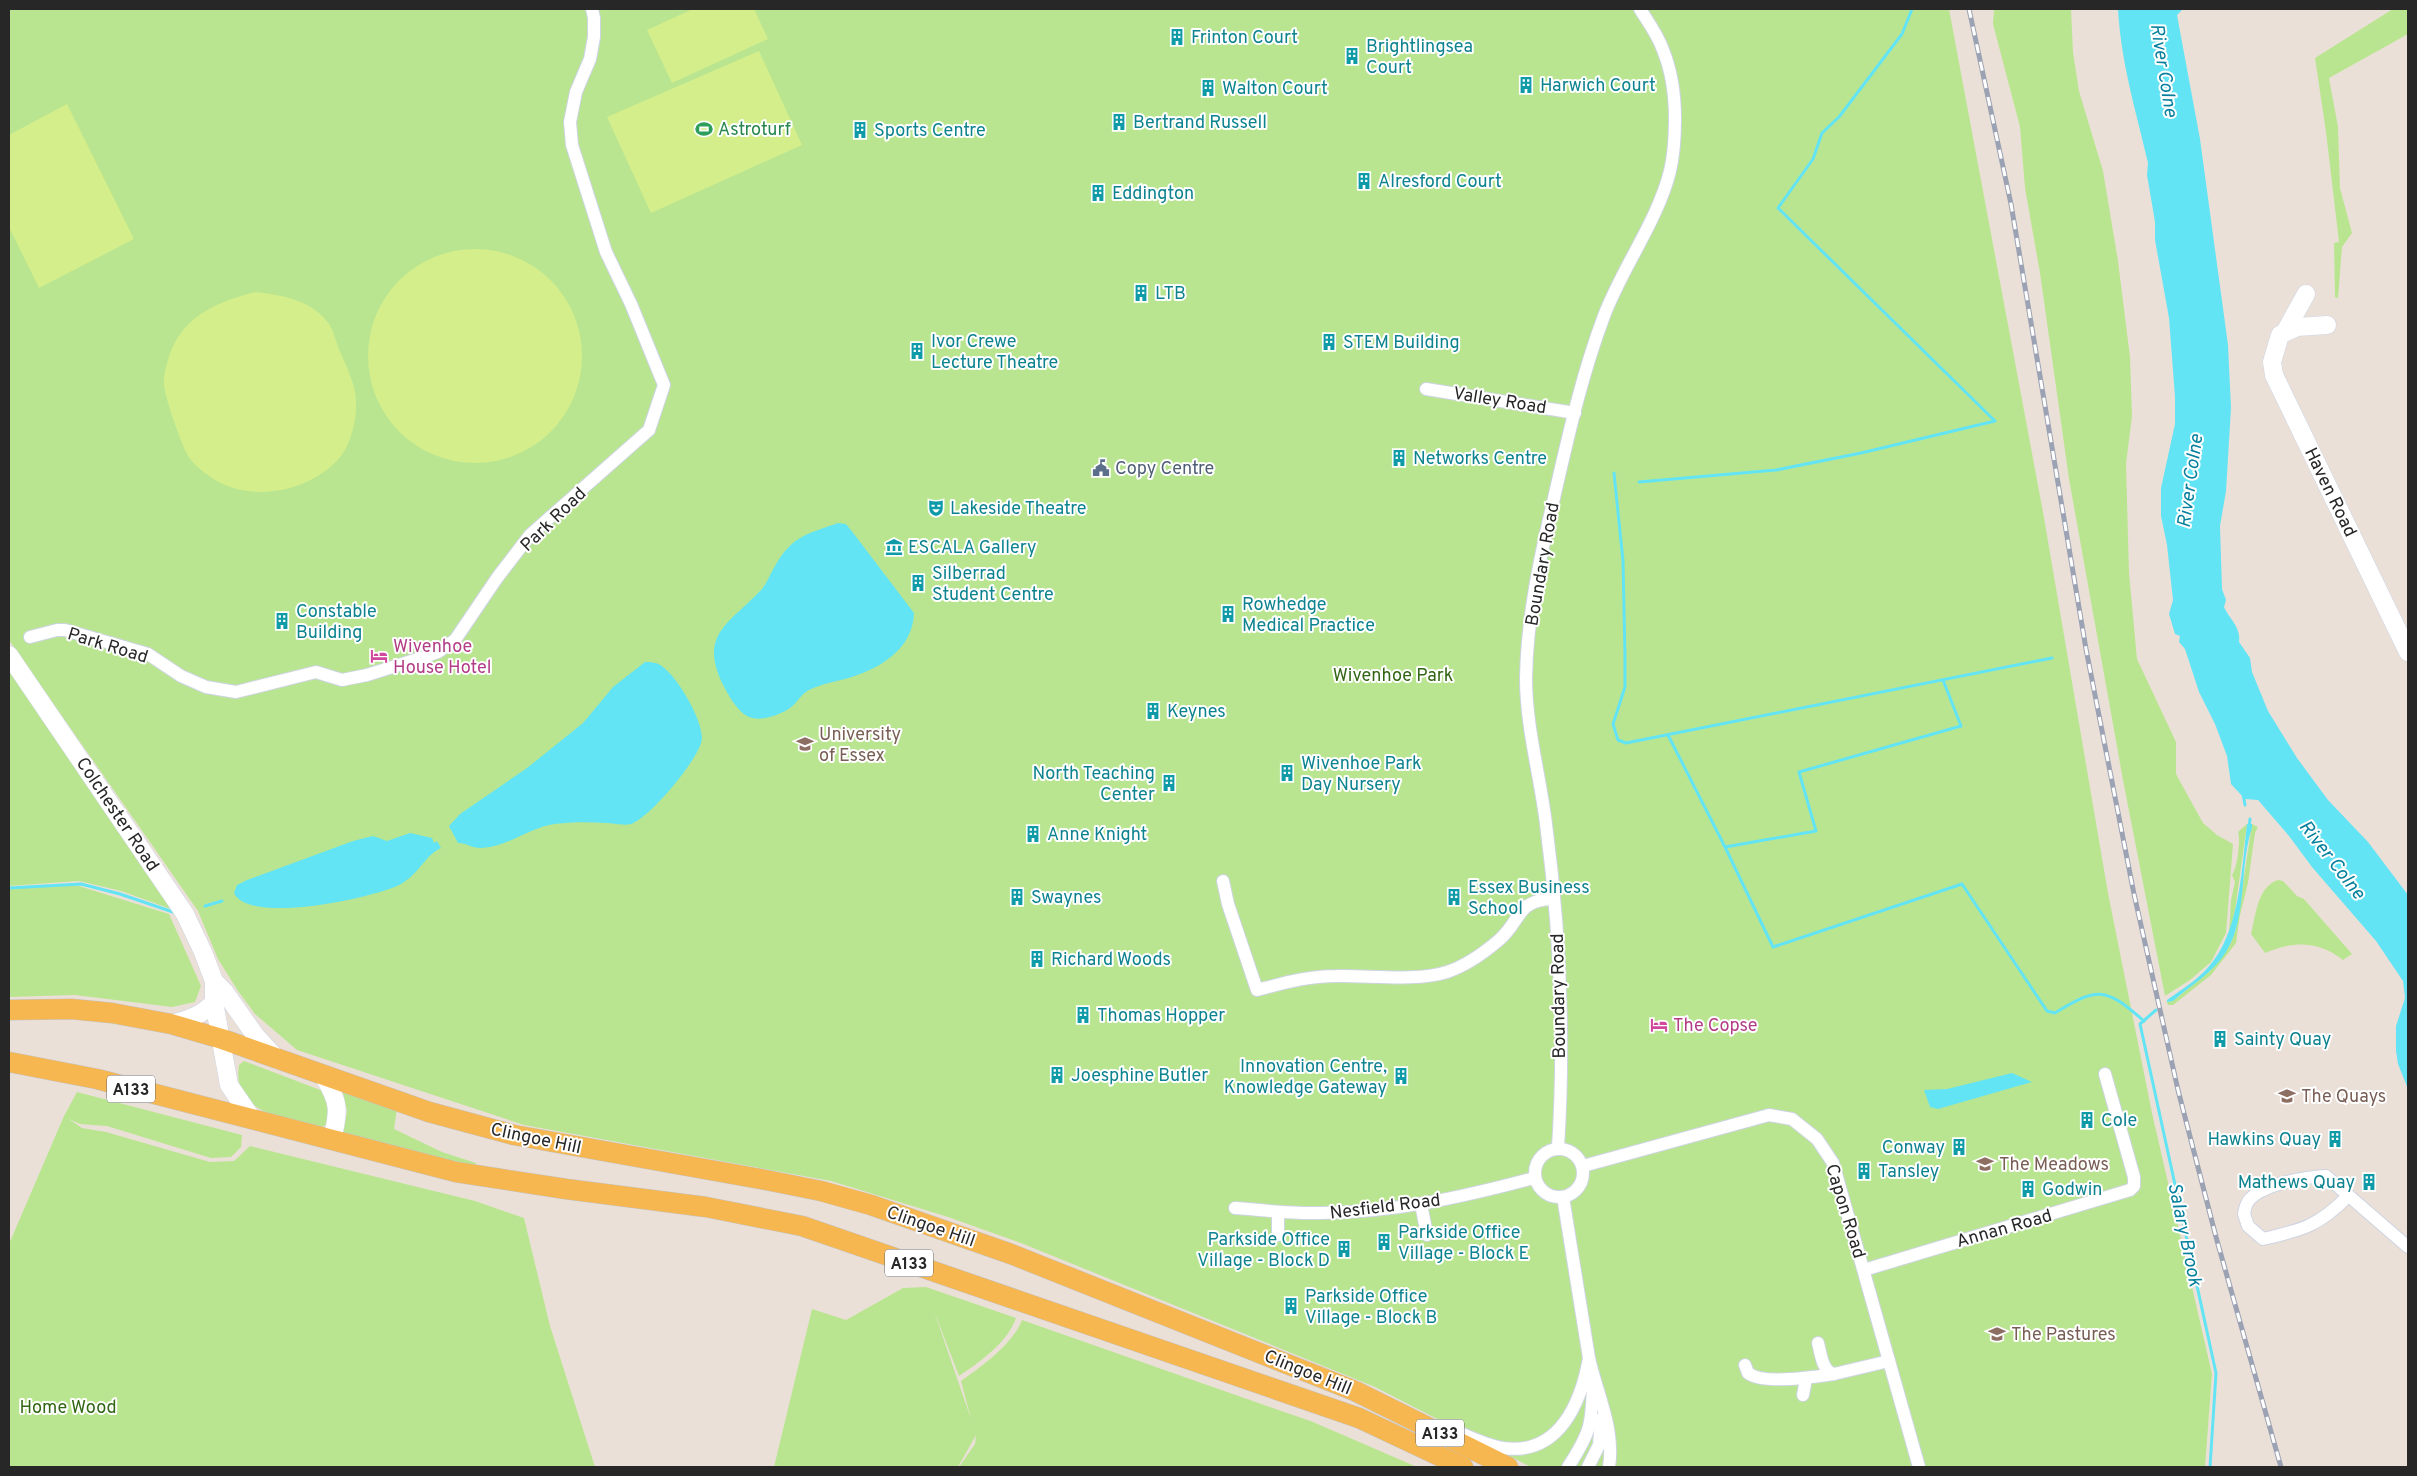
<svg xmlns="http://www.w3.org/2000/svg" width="2417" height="1476" font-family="Overpass,sans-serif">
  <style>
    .green { fill: #bae590 }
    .pitch { fill: #d3ee8b }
    .water { fill: #63e4f4 }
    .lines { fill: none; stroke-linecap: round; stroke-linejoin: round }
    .stream { stroke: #63e4f4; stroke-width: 3 }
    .street-casing { stroke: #cdd4e2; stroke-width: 14 }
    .secondary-casing { stroke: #cdd4e2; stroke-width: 19 }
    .primary-casing { stroke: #c3c3c3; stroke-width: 21 }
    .street { stroke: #fff; stroke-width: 12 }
    .secondary { stroke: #fff; stroke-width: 18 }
    .primary { stroke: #f7b750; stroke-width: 20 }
    .rail-casing { stroke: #9ba2b3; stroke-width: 5 }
    .rail { stroke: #fff; stroke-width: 3; stroke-dasharray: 9; stroke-linecap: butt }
    .labels { text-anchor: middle; stroke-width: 4; stroke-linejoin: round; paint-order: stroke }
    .shield { fill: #fff; stroke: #686868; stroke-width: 1 }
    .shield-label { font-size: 16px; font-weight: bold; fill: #272727 }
    .culture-label { font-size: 18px; fill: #0d838f; stroke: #fff; text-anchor: start }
    .leisure-label { font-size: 18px; fill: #27864d; stroke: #fff; text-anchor: start }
    .street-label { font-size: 18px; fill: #272727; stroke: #fff }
    .service-label { font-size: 18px; fill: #4e5e75; stroke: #fff; text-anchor: start }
    .hotel-label { font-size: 18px; fill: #b23c85; stroke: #fff; text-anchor: start }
    .park-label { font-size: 18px; fill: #326615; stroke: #fff }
    .education-label { font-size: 18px; fill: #785e54; stroke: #fff; text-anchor: start }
    .water-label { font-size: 19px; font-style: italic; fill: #06809c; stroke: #fff }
  </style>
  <rect width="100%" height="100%" fill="#ebe0d8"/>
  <g class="green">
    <path d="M9,9H1949L2043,512L2108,893L2152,1113L2212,1374L2205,1467H1531L1375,1387L1021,1243L948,1217L831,1181L524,1125L297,1050L255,1014L238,991L218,959L198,911L9,640Z"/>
    <path d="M1994,9H2071L2073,52L2079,91L2103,171L2118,261L2130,357L2132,416L2126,464L2129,573L2137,659L2176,742V774L2203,823L2217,835L2233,844L2226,933L2211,962L2190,980L2165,996L2123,780L2069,479L2040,273L2025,188L2020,127L1993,24Z"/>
    <path d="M2393,9H2408V34L2329,78L2338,127L2340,188L2352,233L2342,247L2338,298L2335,297L2334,243L2339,242L2326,132L2315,58Z"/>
    <path d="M9,666L171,909L121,891L79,881L9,886Z"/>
    <path d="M2247,824L2233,925L2229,935L2231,900L2235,882L2232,875C2237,869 2241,840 2238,832Z"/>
    <path d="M2252,824L2258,827L2255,833L2248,883L2240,915L2236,943L2211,975L2173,1005H2168L2167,1002L2173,1001L2209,972L2230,945L2236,929Z"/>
    <path d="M2278,880L2283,881L2297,896L2304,899L2352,954L2343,960C2318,940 2293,941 2265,953L2251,934C2256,915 2257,887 2278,880Z"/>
    <path d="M51,886H79L169,914L201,986L195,1002L172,1007L75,995L9,997V889Z"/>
    <path d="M244,1061L323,1091L332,1107L327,1124L322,1127C287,1119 231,1114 239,1065Z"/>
    <path d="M77,1092L242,1135L241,1147L231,1157L211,1158L107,1126L80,1124L69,1119L82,1128L106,1132L210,1162L234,1161L250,1146L475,1201L524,1218L550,1326L595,1467H9V1244L64,1116Z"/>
    <path d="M345,1092L397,1109L394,1129L442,1152L476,1163L475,1169L343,1135L347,1111L343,1093Z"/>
    <path d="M926,1287L1016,1318C1008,1342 980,1362 959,1376L934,1311L971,1419L961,1381C981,1367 1013,1344 1022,1320L1313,1422L1417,1467H959L975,1444L976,1435L958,1467H774L812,1309L846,1320L903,1288Z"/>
  </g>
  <g class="pitch">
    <path d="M693,9H754L768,39L672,83L647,30Z"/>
    <path d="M759,51L802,145L651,213L607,117Z"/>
    <path d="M67,104L134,239L39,288L9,227V135Z"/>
    <circle cx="475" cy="356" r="107"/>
    <path d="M255,292C282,295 312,300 329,324C334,332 337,344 340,352C347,367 356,386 356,402C357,419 351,443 341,456C311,493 246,505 208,475C199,469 190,461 185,450C178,434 167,403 164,386C163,378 166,367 168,360C181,316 215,303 255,292Z"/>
  </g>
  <g class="water">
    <path d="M2118,9H2183L2177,15L2200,139L2228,345L2231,408L2226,491L2220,526L2222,589L2226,600L2224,607C2230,620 2241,627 2239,642L2250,658L2252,672L2268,711L2297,758L2328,800L2368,842L2408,895V1089L2398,1064L2396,1051V1026L2405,998L2403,981L2376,941L2312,867L2289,836L2258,800L2245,799L2231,784L2227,756L2215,724L2199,692L2185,649L2179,642L2180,636L2175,634L2169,614L2173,600L2167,545L2161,516V488L2175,424V397L2169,318L2155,240V222L2147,175L2148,163C2136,111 2121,63 2118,9Z"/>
    <path d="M838,523L846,524L854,534L914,613C913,650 878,670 845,679C833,682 821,684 809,690C801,694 797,703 790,708C780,715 759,723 747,716C736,710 728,694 722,683C699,634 730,623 759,592C766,586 770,574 775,566C792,536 807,534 838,523Z"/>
    <path d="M645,662C651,662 657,662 663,667C678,678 702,719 702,738C702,756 649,819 631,824C624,826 612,823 605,823C588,822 572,822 555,824C530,827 506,848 480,848C472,848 466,843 458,843L449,826L460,814L527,768L583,723L613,687Z"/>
    <path d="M2247,824H2252V828C2239,866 2248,917 2226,952C2213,973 2191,985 2173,1001L2167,1002V1000C2184,988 2202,977 2214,960C2240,925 2242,866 2247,824Z"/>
    <path d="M410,833L432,838L434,843L437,841L441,848C425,855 418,876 399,885C373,898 248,925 234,893L237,885L247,880L353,841L373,836L387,841Z"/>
    <path d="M2012,1073L2032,1082L1938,1109L1930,1107L1924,1090L1947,1089Z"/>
  </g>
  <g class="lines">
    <g class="stream">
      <path d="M1614,473L1623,561L1625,657V687L1613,724L1618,740L1626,743L2052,658"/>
      <path d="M1639,482L1776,470L1861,453L1995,421L1778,208L1813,159L1822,133L1839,117L1902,34L1912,9"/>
      <path d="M1943,680L1961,726L1799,772L1816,831L1725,847L1773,947L1962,884L2047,1011L2055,1013C2099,986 2106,988 2144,1021"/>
      <path d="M1668,735L1725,847"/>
      <path d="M2243,794L2245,805"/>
      <path d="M2249,827L2250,819"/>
      <path d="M9,888L81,884L120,894L176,913"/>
      <path d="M205,906L222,901"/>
      <path d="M2156,1010L2140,1024L2216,1373L2210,1467"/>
    </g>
    <g class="street-casing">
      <g id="street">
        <path d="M1426,389L1575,413"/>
        <path d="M30,637L57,630H65L148,654L181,676L206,687L236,692L316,672L342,680L367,675L418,659L438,652L455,640L497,578L530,535L649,430L664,385L631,304L606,252L572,145L570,122L576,92L590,59L594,37V18L592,9"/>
        <path d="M1223,881L1228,904L1257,990C1284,983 1308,976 1336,976C1369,975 1415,982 1447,972C1465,966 1485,952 1499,940C1522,920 1516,900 1553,899"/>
        <path d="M1558,1147C1565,1040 1560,930 1546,824C1540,775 1526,727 1526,678C1527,617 1540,557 1554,498C1568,437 1582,374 1604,316C1622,268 1658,220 1670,171C1674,154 1675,137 1675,119C1675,95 1672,72 1663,50C1658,35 1648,22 1640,9"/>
        <circle cx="1559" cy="1173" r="24"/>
        <path d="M1583,1166L1769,1115L1792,1119L1817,1139L1833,1163L1919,1467"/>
        <path d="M2348,1196C2319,1226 2302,1230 2263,1239L2248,1226L2244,1214C2245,1208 2246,1203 2250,1199C2264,1184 2306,1177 2326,1176L2408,1247"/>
        <path d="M1563,1197L1589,1358C1597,1394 1615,1429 1609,1467"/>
        <path d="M1421,1204L1427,1235"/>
        <path d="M1235,1208C1263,1210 1291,1214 1319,1213C1392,1213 1463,1197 1534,1178"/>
        <path d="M1278,1235V1212"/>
        <path d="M1864,1270L2130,1190L2134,1186V1177L2105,1074"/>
        <path d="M1818,1343C1821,1354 1822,1371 1834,1374L1889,1361"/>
        <path d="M1745,1365L1748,1373C1763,1385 1815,1377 1834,1374"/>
        <path d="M1803,1395L1806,1379"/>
        <path d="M1451,1429C1468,1436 1485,1445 1503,1448C1559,1456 1581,1403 1589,1358"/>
        <path d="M1568,1467C1591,1432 1592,1424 1593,1382"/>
        <path d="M1588,1467L1599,1445L1601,1419"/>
      </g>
    </g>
    <g class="secondary-casing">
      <g id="secondary">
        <path d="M2327,325L2297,327L2280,335L2272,362L2274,375L2408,652"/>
        <path d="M2285,332L2306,294"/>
        <path d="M9,655L185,914L203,952L214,981V1002L229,1085L253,1120"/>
        <path d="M214,981L224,991L255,1035L278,1060"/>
        <path d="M171,1024C189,1019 201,1016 214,1002"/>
        <path d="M324,1077C340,1103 339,1111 332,1140"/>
      </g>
    </g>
    <g class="primary-casing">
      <g id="primary">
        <path d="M9,1010L71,1009L112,1013L171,1024L222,1039L429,1112L514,1135L766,1180L821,1191L871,1205L1011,1254L1355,1391L1508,1467"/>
        <path d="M9,1062L97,1079L456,1172L566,1189L706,1207L802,1226L1359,1418L1463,1467"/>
      </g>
    </g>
    <use href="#street" class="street"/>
    <use href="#secondary" class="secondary"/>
    <use href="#primary" class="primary"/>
    <g class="rail-casing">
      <path id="rail" d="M1969,9L2011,204L2086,649L2134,894L2178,1090L2216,1237L2281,1467"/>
    </g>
    <use href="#rail" class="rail"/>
  </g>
  <defs>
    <g id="building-bare" transform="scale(1.35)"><path d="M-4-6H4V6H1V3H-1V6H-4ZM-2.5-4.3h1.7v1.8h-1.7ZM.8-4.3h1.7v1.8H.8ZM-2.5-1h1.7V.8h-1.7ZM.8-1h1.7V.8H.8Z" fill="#0f9aa8" stroke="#fff" stroke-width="2.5" paint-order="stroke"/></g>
    <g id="stadium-bare" transform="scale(1.35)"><path d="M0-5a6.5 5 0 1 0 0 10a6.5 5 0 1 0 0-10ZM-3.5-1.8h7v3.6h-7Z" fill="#2e9e5b" stroke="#fff" stroke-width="2.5" paint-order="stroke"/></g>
    <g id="civic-bare" transform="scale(1.35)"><path d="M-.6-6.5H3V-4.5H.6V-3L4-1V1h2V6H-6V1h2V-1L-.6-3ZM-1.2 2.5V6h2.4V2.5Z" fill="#5c6f8a" stroke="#fff" stroke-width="2.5" paint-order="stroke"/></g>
    <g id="theatre-bare" transform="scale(1.35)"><path d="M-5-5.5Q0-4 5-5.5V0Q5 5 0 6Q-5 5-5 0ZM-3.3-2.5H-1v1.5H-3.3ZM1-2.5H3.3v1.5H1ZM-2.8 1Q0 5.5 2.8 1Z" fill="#0f9aa8" stroke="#fff" stroke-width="2.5" paint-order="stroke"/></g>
    <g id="museum-bare" transform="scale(1.35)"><path d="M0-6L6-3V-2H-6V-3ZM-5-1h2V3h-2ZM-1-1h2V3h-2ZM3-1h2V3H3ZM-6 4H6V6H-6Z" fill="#0f9aa8" stroke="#fff" stroke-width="2.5" paint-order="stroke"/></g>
    <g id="hotel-bare" transform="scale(1.35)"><path d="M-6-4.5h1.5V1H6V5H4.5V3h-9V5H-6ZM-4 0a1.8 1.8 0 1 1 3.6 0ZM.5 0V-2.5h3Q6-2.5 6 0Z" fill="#d1479c" stroke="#fff" stroke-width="2.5" paint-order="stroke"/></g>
    <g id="university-bare" transform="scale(1.35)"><path d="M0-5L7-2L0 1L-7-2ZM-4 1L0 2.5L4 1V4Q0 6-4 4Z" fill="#8d6e63" stroke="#fff" stroke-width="2.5" paint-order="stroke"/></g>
  </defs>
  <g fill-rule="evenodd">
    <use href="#building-bare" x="1177" y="37"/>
    <use href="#building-bare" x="1352" y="56"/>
    <use href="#building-bare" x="1526" y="85"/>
    <use href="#building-bare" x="1208" y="88"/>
    <use href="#building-bare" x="1119" y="122"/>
    <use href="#stadium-bare" x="704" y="129"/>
    <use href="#building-bare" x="860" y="130"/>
    <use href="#building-bare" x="1364" y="181"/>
    <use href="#building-bare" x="1098" y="193"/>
    <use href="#building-bare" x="1141" y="293"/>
    <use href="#building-bare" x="1329" y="342"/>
    <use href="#building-bare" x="917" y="351"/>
    <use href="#building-bare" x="1399" y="458"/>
    <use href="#civic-bare" x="1101" y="468"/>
    <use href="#theatre-bare" x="936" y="508"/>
    <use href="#museum-bare" x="894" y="547"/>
    <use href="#building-bare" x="918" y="583"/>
    <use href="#building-bare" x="1228" y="614"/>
    <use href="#building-bare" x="282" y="621"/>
    <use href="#hotel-bare" x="379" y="656"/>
    <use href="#building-bare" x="1153" y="711"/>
    <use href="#university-bare" x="805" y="744"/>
    <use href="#building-bare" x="1287" y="773"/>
    <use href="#building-bare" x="1169" y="783"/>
    <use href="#building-bare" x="1033" y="834"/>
    <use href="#building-bare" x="1017" y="897"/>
    <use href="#building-bare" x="1454" y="897"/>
    <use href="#building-bare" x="1037" y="959"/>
    <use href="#building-bare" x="1083" y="1015"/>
    <use href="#hotel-bare" x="1659" y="1025"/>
    <use href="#building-bare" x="2220" y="1039"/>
    <use href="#building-bare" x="1057" y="1075"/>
    <use href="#building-bare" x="1401" y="1076"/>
    <use href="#university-bare" x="2287" y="1096"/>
    <use href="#building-bare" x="2087" y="1120"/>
    <use href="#building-bare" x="2335" y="1139"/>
    <use href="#building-bare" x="1959" y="1147"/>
    <use href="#university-bare" x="1985" y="1164"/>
    <use href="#building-bare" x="1864" y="1171"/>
    <use href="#building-bare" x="2369" y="1182"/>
    <use href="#building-bare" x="2028" y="1189"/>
    <use href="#building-bare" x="1384" y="1242"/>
    <use href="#building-bare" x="1344" y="1249"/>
    <use href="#building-bare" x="1291" y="1306"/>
    <use href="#university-bare" x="1997" y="1334"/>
  </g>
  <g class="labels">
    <g class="shield">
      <rect x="107" y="1075.5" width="48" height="27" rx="4"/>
      <rect x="885" y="1249.5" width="48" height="27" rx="4"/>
      <rect x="1416" y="1419.5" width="48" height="27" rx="4"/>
    </g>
    <g class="shield-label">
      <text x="131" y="1095">A133</text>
      <text x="909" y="1269">A133</text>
      <text x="1440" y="1439">A133</text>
    </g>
    <g class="culture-label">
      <text x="1191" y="43">Frinton Court</text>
      <text x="1366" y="52">Brightlingsea<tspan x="1366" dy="21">Court</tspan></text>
      <text x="1540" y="91">Harwich Court</text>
      <text x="1222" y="94">Walton Court</text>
      <text x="1133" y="128">Bertrand Russell</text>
      <text x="874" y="136">Sports Centre</text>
      <text x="1378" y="187">Alresford Court</text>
      <text x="1112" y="199">Eddington</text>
      <text x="1155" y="299">LTB</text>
      <text x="931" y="347">Ivor Crewe<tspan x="931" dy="21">Lecture Theatre</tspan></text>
      <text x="1343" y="348">STEM Building</text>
      <text x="1413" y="464">Networks Centre</text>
      <text x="950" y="514">Lakeside Theatre</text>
      <text x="908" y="553">ESCALA Gallery</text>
      <text x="932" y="579">Silberrad<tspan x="932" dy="21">Student Centre</tspan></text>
      <text x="1242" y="610">Rowhedge<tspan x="1242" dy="21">Medical Practice</tspan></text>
      <text x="296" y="617">Constable<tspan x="296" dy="21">Building</tspan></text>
      <text x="1167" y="717">Keynes</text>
      <text x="1301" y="769">Wivenhoe Park<tspan x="1301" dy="21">Day Nursery</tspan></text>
      <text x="1155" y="779" text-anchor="end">North Teaching<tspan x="1155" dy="21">Center</tspan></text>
      <text x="1047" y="840">Anne Knight</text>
      <text x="1468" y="893">Essex Business<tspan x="1468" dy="21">School</tspan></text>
      <text x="1031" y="903">Swaynes</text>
      <text x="1051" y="965">Richard Woods</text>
      <text x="1097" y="1021">Thomas Hopper</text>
      <text x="2234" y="1045">Sainty Quay</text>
      <text x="1387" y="1072" text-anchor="end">Innovation Centre,<tspan x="1387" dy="21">Knowledge Gateway</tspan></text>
      <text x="1071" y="1081">Joesphine Butler</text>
      <text x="2101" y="1126">Cole</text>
      <text x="2321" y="1145" text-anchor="end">Hawkins Quay</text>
      <text x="1945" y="1153" text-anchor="end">Conway</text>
      <text x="1878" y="1177">Tansley</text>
      <text x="2355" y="1188" text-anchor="end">Mathews Quay</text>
      <text x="2042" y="1195">Godwin</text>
      <text x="1398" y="1238">Parkside Office<tspan x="1398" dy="21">Village - Block E</tspan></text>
      <text x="1330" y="1245" text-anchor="end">Parkside Office<tspan x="1330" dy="21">Village - Block D</tspan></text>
      <text x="1305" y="1302">Parkside Office<tspan x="1305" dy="21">Village - Block B</tspan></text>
    </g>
    <g class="leisure-label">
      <text x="718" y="135">Astroturf</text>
    </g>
    <g class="street-label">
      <text transform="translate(1500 400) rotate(9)" y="6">Valley Road</text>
      <text transform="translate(2331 492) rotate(64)" y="6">Haven Road</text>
      <text transform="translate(553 519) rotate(-44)" y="6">Park Road</text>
      <text transform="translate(1542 564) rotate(-80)" y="6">Boundary Road</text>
      <text transform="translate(108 645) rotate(17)" y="6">Park Road</text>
      <text transform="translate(118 814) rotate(56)" y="6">Colchester Road</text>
      <text transform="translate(1558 996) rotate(-91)" y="6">Boundary Road</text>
      <text transform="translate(536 1138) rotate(12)" y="6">Clingoe Hill</text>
      <text transform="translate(1385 1206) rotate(-7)" y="6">Nesfield Road</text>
      <text transform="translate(1846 1211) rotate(73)" y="6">Capon Road</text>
      <text transform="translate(931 1226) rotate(19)" y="6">Clingoe Hill</text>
      <text transform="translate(2004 1228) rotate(-16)" y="6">Annan Road</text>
      <text transform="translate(1308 1372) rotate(22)" y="6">Clingoe Hill</text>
    </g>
    <g class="service-label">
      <text x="1115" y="474">Copy Centre</text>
    </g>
    <g class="hotel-label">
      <text x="393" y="652">Wivenhoe<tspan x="393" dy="21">House Hotel</tspan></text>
      <text x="1673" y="1031">The Copse</text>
    </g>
    <g class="park-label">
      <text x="1393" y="681">Wivenhoe Park</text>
      <text x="68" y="1413">Home Wood</text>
    </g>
    <g class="education-label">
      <text x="819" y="740">University<tspan x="819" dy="21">of Essex</tspan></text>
      <text x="2301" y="1102">The Quays</text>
      <text x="1999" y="1170">The Meadows</text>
      <text x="2011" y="1340">The Pastures</text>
    </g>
    <g class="water-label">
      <text transform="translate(2165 70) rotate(81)" y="7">River Colne</text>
      <text transform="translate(2189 481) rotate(-82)" y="7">River Colne</text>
      <text transform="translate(2333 859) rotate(52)" y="7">River Colne</text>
      <text transform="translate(2186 1234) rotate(78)" y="7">Salary Brook</text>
    </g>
  </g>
  <rect width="2417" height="1476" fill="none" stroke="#272727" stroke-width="20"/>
</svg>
